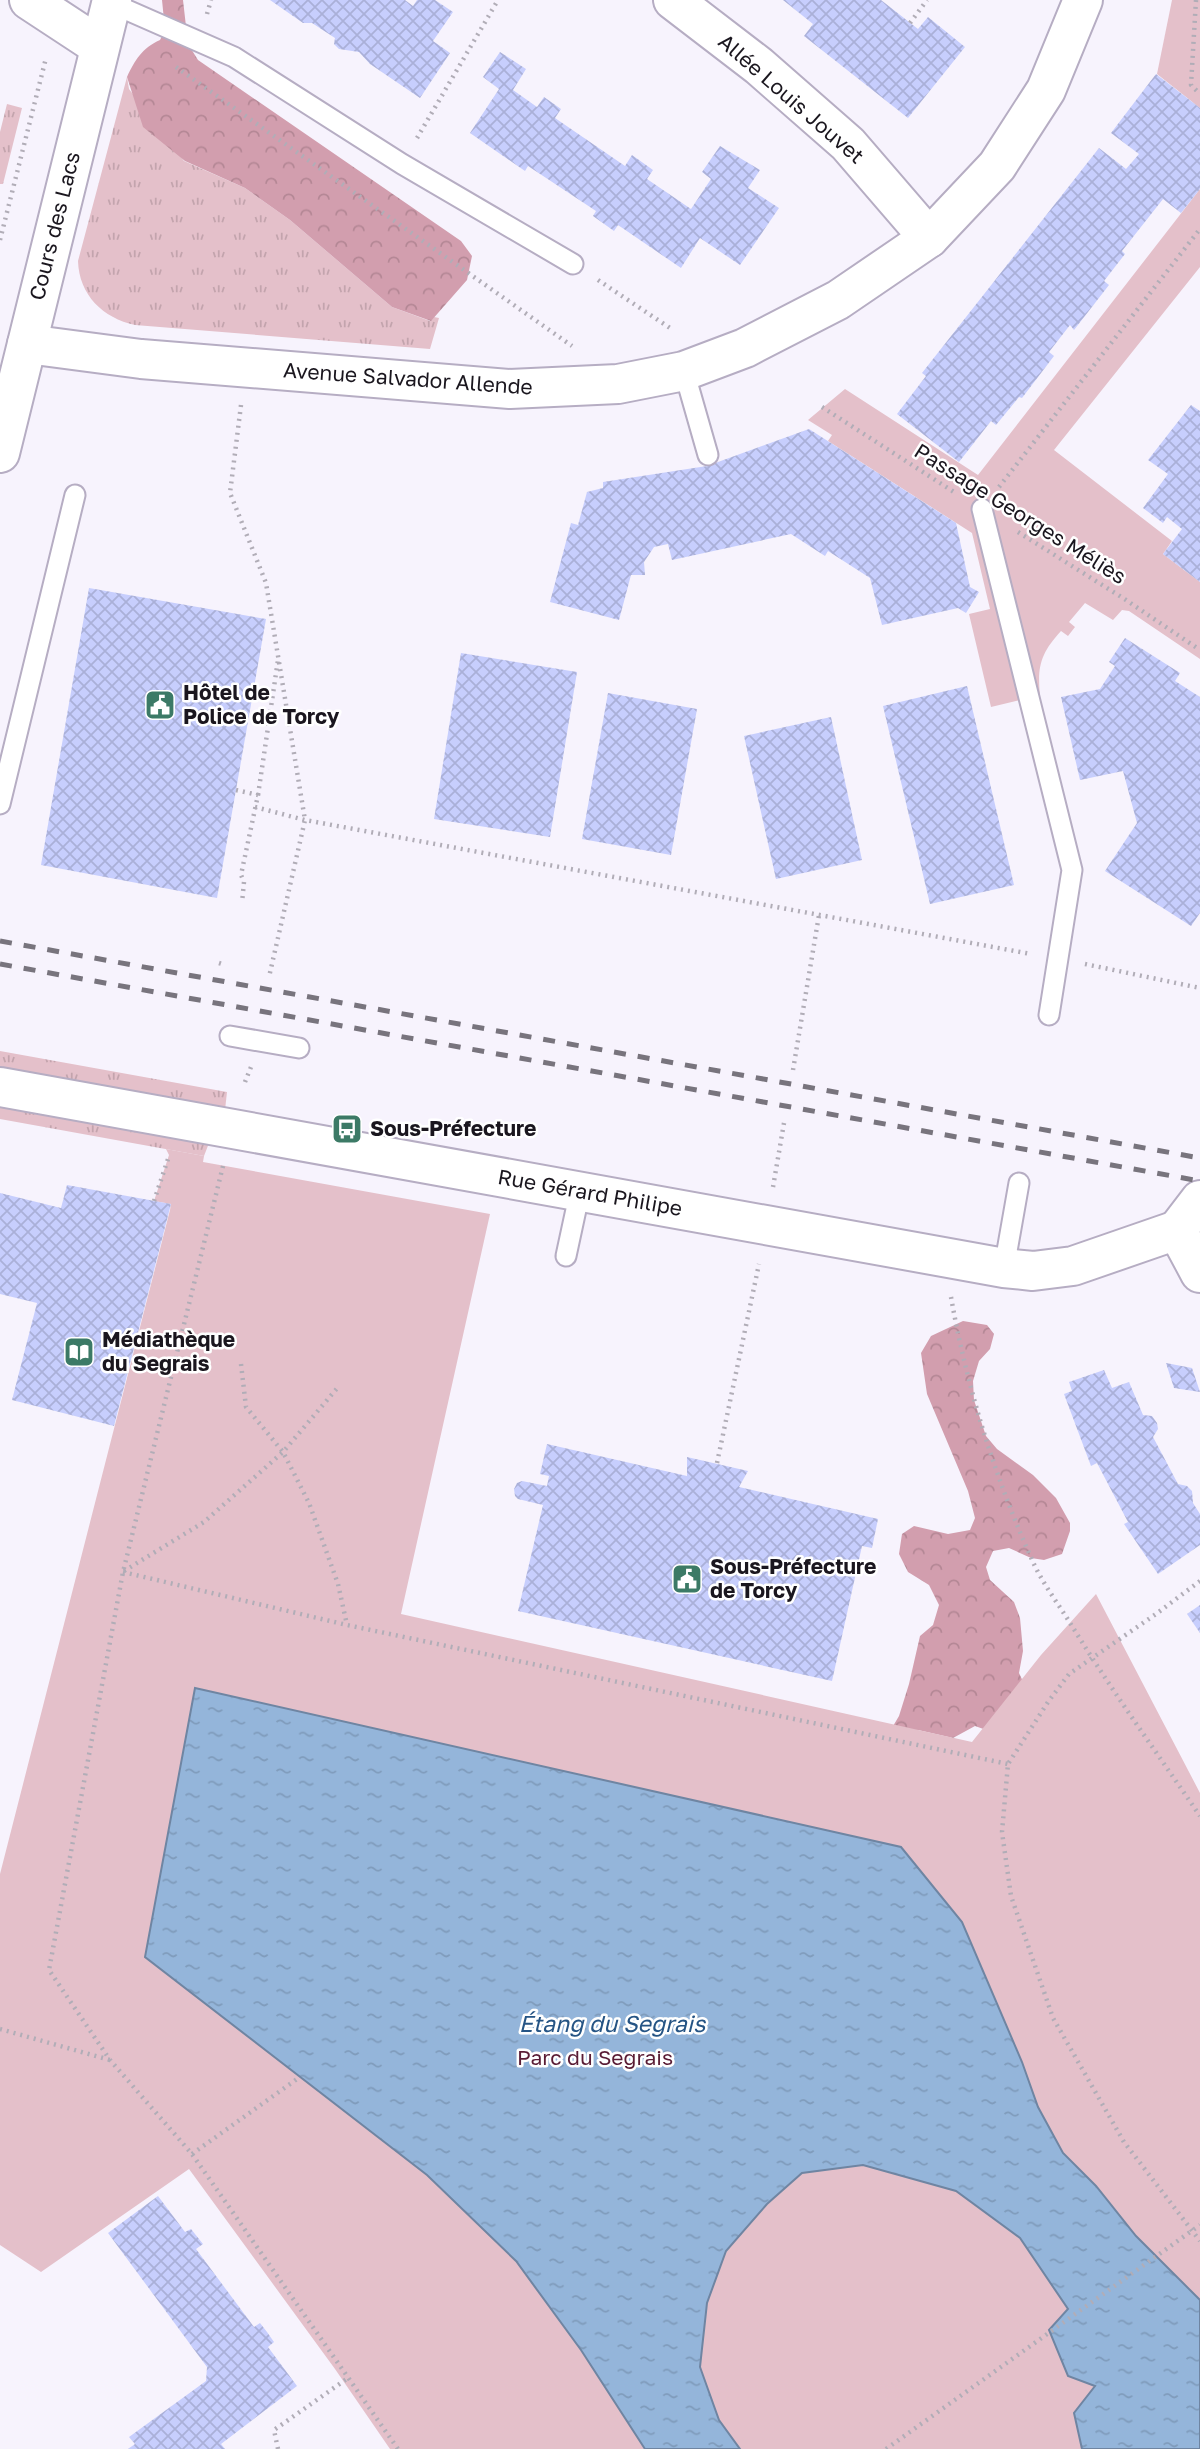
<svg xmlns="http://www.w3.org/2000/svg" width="1200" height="2449" font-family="'Golos Text',sans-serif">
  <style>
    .grass { fill: url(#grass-tufts) }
    .forest { fill: url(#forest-crowns) }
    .green { fill: #e4c0ca }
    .water { fill: url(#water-ripples); stroke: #6f85a2; stroke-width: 2 }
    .building { fill: url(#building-cross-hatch) }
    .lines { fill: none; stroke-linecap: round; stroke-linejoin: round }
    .service-casing { stroke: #b6adc3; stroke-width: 23 }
    .minor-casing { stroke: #b6adc3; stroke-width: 42 }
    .tertiary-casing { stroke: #b6adc3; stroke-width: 42 }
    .path { stroke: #b1adb7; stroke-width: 4.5; stroke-dasharray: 2 5; stroke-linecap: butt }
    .service { stroke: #fff; stroke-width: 19 }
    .minor { stroke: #fff; stroke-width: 38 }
    .tertiary { stroke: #fff; stroke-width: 38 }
    .rail { stroke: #78747d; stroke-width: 5; stroke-dasharray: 12 12; stroke-linecap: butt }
    .labels { text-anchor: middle; stroke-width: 5; stroke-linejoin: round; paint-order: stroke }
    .street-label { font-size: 21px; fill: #1a161e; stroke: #fff }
    .poi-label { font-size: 21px; font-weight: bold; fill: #1a161e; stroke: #fff; text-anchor: start }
    .park-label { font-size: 21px; fill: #5a1c35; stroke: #fff }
    .water-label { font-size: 23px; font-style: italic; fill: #255484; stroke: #fff }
  </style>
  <defs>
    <pattern id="grass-tufts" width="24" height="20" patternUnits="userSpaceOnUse" patternTransform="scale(1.75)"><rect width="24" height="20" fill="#e4c0ca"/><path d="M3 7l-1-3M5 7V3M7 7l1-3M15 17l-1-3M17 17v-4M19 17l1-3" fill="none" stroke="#c3a4ad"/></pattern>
    <pattern id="forest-crowns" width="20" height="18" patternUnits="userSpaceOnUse" patternTransform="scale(1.75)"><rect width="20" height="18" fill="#d29eae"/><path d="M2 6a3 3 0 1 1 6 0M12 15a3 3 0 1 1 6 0" fill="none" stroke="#b48795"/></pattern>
    <pattern id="water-ripples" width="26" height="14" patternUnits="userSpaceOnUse" patternTransform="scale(1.75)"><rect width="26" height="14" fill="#94b5da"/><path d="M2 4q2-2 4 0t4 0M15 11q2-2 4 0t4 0" fill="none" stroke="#7f9bbb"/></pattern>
    <pattern id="building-cross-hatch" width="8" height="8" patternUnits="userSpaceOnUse" patternTransform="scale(1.75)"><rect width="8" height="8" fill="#c7cefd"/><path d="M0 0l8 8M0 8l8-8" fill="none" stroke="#aab0d8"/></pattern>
  </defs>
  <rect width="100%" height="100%" fill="#f7f3fd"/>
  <g class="grass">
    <path d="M127,77L129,89L184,161L245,188L290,220L392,307L430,321L434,317L439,318L430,349L135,325C103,318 79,295 78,261Z"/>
    <path d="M7,104L22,108L3,184H0V132Z"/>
    <path d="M0,1051L227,1092L225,1110L0,1069Z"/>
    <path d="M0,1105L209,1143L204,1156L0,1119Z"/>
  </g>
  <g class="forest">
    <path d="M162,0H183L188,44L198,60L461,241L472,256L467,280L431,321L392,307L290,220L245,188L185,161L143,127L127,77C135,60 142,48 160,40L165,30Z"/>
    <path d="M963,1321L987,1325L994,1334L990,1349L979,1361L973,1381L974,1400L986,1436L997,1449L1033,1475L1056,1498L1070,1523V1531L1062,1554L1044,1560L1031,1558L1009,1548L993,1551L986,1567L990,1580L1014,1602L1020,1618L1023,1651L1019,1673L1028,1692L989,1731L975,1726L953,1738L918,1730L886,1738L899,1716L909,1684L920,1636L933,1625L939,1605L929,1585L908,1572L899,1554L902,1534L914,1526L948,1534L970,1530L975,1518L968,1491L927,1394L921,1353L931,1336Z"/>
  </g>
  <g class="green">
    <path d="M1172,0H1200V108L1157,74Z"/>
    <path d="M1200,189V267L1054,450L1172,541L1163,554L1200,582V659L1129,611L1122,610L1113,620L1085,603L1069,622L1075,627L1068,636L1061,631C1041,653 1037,666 1040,695L991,707L969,614L990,609L972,533L828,441L832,435L808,420L845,389L978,475Z"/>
    <path d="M166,1149L204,1156L203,1162L490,1214L401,1614L972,1742L1041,1655L1096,1594L1200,1793V2449H390L335,2369L189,2169L41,2272L0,2245V1874L170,1210L171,1204L154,1201L169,1155Z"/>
  </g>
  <path class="water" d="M195,1688L901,1847L962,1922L1022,2062L1038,2107L1063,2153L1096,2186L1136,2236L1200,2300V2449H1082L1074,2413L1095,2386L1068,2376L1049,2330L1068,2309L1020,2238L956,2191L863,2165L802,2173L767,2204L726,2251L707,2303L700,2367L719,2420L740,2449H645L581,2350L516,2261L427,2175L145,1957Z"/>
  <g class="building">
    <path d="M270,0H405L413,6L417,0H435L453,12L433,41L450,53L420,98L370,64L359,52L339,49L334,44L335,38L312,23H303Z"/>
    <path d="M783,0H881L918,29L928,17L965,47L908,118L804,36L813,24Z"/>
    <path d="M500,52L526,69L513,90L537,107L544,97L561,109L555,118L625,166L632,155L653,170L647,179L691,209L711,179L702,172L720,146L760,170L748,188L779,208L740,265L700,238L681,268L618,225L614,231L593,216L596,211L528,166L525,171L470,133L499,89L483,77Z"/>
    <path d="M1156,74L1200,108V189L1181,213L1163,199L1122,251L1125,254L1104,281L1109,285L1074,330L1070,325L1049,352L1054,356L1022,398L1019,397L996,425L991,421L959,462L897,414L926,376L922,373L1099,148L1126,169L1139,154L1111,133Z"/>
    <path d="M1191,405L1200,411V582L1163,554L1182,529L1167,517L1163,523L1143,508L1168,474L1148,460Z"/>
    <path d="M809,429L956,523L970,587L979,592L966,613L958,608L882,625L870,578L828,551L825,556L791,534L672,560L668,544L654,547L644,562L645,575H631L619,620L550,602L571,523L578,525L587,492L603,488V482L707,466Z"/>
    <path d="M89,588L266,619L217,898L41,865Z"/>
    <path d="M1125,638L1180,673L1175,681L1200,697V913L1191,926L1105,871L1137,823L1123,771L1080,780L1061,697L1100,689L1115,666L1109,662Z"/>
    <path d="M461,653L577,672L550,837L434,819Z"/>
    <path d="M967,686L1014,885L930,904L883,706Z"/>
    <path d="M608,693L697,709L671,855L582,839Z"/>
    <path d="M831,717L862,860L776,879L744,736Z"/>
    <path d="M67,1185L171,1204L114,1426L12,1400L37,1303L0,1294V1193L61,1208Z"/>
    <path d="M1166,1363L1192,1368L1200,1392L1174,1388Z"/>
    <path d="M1104,1370L1112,1388L1129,1382L1143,1415L1152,1416L1157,1423L1158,1429L1153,1437L1178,1484L1187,1486L1192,1491L1193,1503L1200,1514V1545L1158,1574L1124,1524L1128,1522L1097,1463L1091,1466L1064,1394L1072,1391L1069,1382Z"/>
    <path d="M547,1444L687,1476V1457L748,1471L739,1487L878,1519L872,1548L862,1546L832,1681L518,1611L543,1505L518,1499L515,1496L514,1489L517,1483L522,1481L547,1486L549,1476L540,1474Z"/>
    <path d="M1200,1605V1633L1187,1614Z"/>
    <path d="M158,2196L185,2232L191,2229L203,2244L196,2249L254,2327L260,2323L267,2332L274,2342L268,2347L297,2386L221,2444L225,2449H128L135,2444L129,2437L206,2381L207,2367L108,2233Z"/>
  </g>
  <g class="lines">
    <g class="service-casing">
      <g id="service">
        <path d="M111,3L234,57L402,164L573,264"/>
        <path d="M684,371L708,455"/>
        <path d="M982,509L1072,870L1049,1015"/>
        <path d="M0,804L75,495"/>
        <path d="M230,1036L299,1048"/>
        <path d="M566,1256L580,1191"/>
        <path d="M1004,1268L1019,1183"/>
      </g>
    </g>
    <g class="minor-casing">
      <g id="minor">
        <path d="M29,0L99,46"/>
        <path d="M673,0L759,66L848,144L929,238"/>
        <path d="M0,453L112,0"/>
        <path d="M0,1087L1004,1268L1033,1271L1073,1266L1177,1230"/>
      </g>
    </g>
    <g class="tertiary-casing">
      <g id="tertiary">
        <path d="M27,344L141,359L510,389L618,384L684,371L745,348L838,300L929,238L997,166L1046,90L1083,0"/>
        <path d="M1200,1200L1177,1230L1200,1273"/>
      </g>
    </g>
    <g class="path">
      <path d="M1196,0L1191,85L1200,94"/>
      <path d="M207,14L211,0"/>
      <path d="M910,23L927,0"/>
      <path d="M176,67L572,346"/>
      <path d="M417,138L498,0"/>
      <path d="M0,240L46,58"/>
      <path d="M598,280L673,330"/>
      <path d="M241,405L230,493L266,583L305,820L269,977"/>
      <path d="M822,407L957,494"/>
      <path d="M999,487L1200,229"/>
      <path d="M1018,532L1126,600L1200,650"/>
      <path d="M236,790L258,795L241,875L244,882L242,903"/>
      <path d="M258,795L278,660"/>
      <path d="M255,807L305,820L1031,954"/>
      <path d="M219,963L225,965"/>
      <path d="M1085,964L1200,988"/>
      <path d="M793,1070L819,915"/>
      <path d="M245,1082L251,1067"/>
      <path d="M223,1166L123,1572L49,1970L110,2060L192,2154L398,2449"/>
      <path d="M773,1187L784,1123"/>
      <path d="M154,1201L169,1156"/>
      <path d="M951,1297C967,1388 995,1478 1033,1562C1043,1584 1059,1605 1072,1626C1112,1691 1157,1753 1200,1816"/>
      <path d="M241,1364L246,1407L283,1452L309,1503L338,1584L347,1625"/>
      <path d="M717,1463L759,1264"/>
      <path d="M124,1571L204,1522L283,1452L339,1386"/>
      <path d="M123,1572L347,1625L1008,1764"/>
      <path d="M1200,1581L1156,1614L1069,1674L1048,1702L1008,1764L1002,1832L1011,1896L1053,2018L1124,2142L1200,2241"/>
      <path d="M0,2029L110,2060"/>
      <path d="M192,2154L297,2079"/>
      <path d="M278,2449L274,2430L348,2378"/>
      <path d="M886,2449L1200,2225"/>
    </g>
    <use href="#service" class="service"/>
    <use href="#minor" class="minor"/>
    <use href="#tertiary" class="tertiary"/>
    <g class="rail">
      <path d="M0,941L1200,1158"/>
      <path d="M0,964L1200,1181"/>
    </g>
  </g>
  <defs>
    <g id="civic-square" transform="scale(1.575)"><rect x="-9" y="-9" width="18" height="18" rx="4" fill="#3c7a66" stroke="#fff"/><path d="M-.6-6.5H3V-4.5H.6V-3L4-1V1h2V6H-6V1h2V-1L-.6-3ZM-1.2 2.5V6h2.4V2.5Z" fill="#fff"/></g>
    <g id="bus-square" transform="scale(1.575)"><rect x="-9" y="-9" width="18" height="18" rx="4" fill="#3c7a66" stroke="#fff"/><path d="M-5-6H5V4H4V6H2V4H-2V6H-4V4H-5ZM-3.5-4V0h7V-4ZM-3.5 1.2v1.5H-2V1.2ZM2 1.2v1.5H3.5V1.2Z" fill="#fff"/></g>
    <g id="library-square" transform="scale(1.575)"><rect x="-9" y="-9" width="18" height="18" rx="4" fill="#3c7a66" stroke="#fff"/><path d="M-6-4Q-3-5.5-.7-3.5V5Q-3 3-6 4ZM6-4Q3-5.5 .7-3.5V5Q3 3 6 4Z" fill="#fff"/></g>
  </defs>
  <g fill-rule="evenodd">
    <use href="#civic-square" x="160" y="705"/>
    <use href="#bus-square" x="347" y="1129"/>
    <use href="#library-square" x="79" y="1352"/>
    <use href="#civic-square" x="687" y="1579"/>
  </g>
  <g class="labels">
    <g class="street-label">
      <text transform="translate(791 99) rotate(41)" y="7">Allée Louis Jouvet</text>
      <text transform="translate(55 226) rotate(-76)" y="7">Cours des Lacs</text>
      <text transform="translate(408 379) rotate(4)" y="7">Avenue Salvador Allende</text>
      <text transform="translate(1020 514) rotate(32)" y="7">Passage Georges Méliès</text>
      <text transform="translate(590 1193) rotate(10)" y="7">Rue Gérard Philipe</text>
    </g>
    <g class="poi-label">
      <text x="183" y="700">Hôtel de<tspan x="183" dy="24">Police de Torcy</tspan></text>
      <text x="370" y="1136">Sous-Préfecture</text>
      <text x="102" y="1347">Médiathèque<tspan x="102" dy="24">du Segrais</tspan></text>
      <text x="710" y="1574">Sous-Préfecture<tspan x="710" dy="24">de Torcy</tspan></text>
    </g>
    <g class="park-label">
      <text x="595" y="2065">Parc du Segrais</text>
    </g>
    <g class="water-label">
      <text x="612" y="2032">Étang du Segrais</text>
    </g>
  </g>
</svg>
